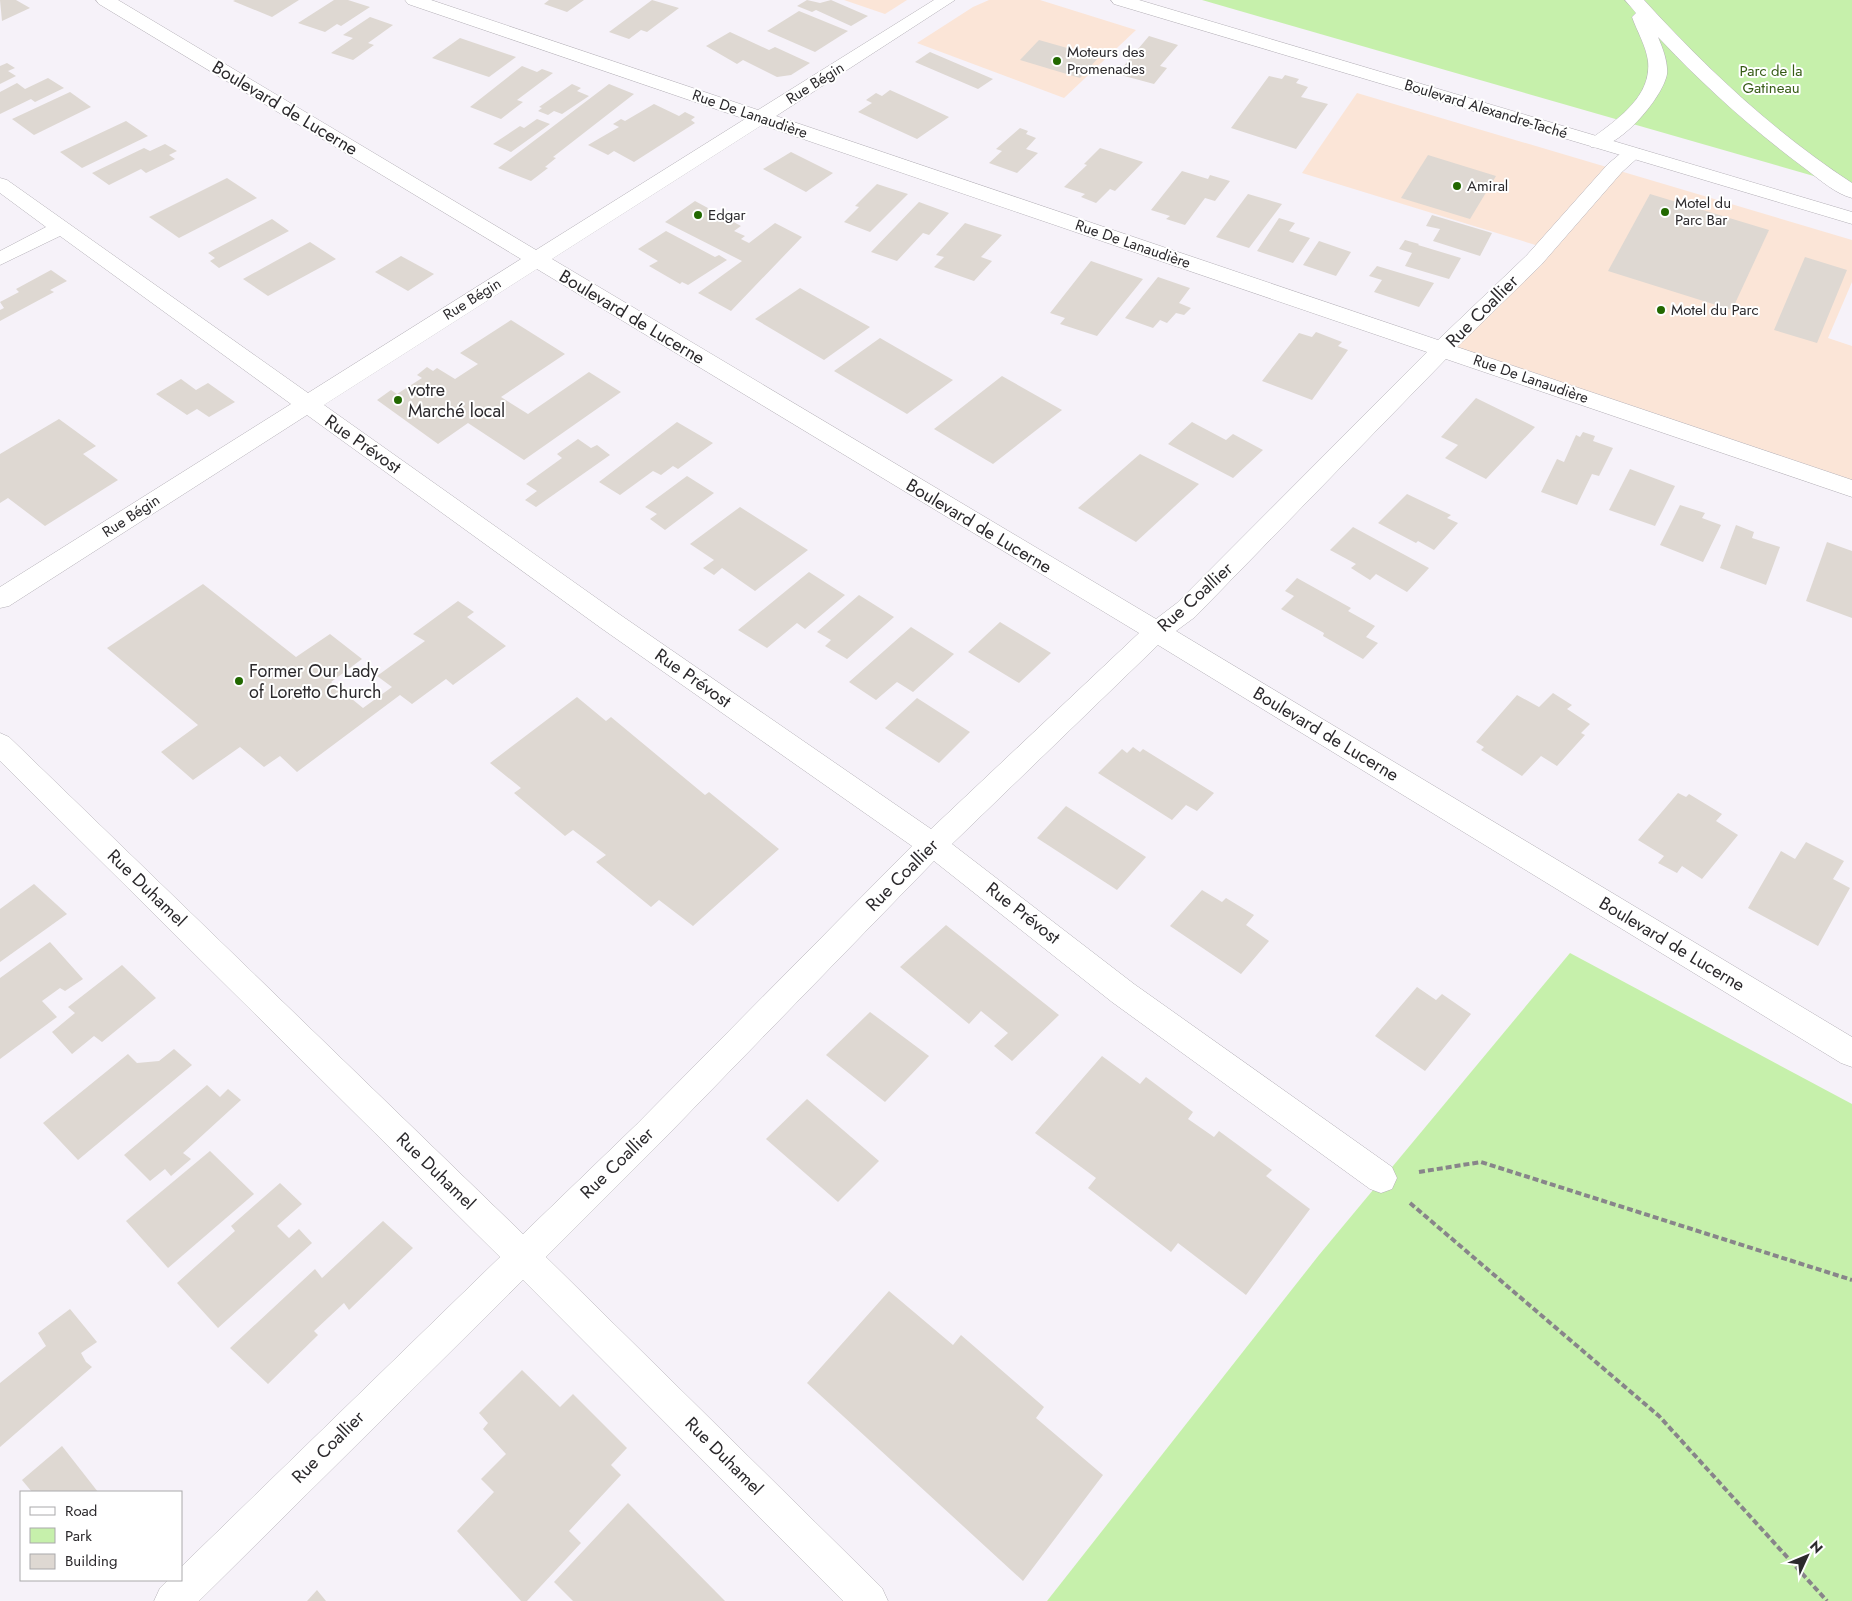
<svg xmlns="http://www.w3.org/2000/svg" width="1852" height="1601" font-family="Jost,sans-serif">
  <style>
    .commercial { fill: #fbe5d7 }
    .green { fill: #c6f0ab }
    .building { fill: #ded8d2 }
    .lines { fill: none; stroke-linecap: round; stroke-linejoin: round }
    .minor-casing { stroke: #b4b0b7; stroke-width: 1 }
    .tertiary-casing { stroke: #b4b0b7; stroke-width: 1 }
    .secondary-casing { stroke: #b4b0b7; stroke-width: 1 }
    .path { stroke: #88858a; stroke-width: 4; stroke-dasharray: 6 3; stroke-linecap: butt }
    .minor { fill: #fff; fill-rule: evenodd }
    .tertiary { fill: #fff; fill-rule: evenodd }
    .secondary { fill: #fff; fill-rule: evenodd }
    .poi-dot { fill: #226800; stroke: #fff; stroke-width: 2 }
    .labels { text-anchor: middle; stroke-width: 4; stroke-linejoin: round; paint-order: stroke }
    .far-poi-label { font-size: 15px; fill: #2b292c; stroke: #fff; text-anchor: start }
    .far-park-label { font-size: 15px; fill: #365b15; stroke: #fff }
    .far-street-label { font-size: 15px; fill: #2b292c; stroke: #fff }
    .street-label { font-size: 18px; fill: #2b292c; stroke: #fff }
    .poi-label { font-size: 18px; fill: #2b292c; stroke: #fff; text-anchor: start }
  </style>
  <rect width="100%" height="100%" fill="#f6f2f9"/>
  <g class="commercial">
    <path d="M844,0H907L885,14Z"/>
    <path d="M989,0H1040L1136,30L1064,98L917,43L973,7Z"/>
    <path d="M1357,93L1852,240V282L1828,338L1852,346V489L1443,349L1542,247L1302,173Z"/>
  </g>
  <g class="green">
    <path d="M1202,0H1852V187Z"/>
    <path d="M1570,953L1852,1104V1601H1047L1319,1255Z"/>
  </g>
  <g class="building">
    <path d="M0,0H16L30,8L2,21Z"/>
    <path d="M235,0H299L272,17L233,1Z"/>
    <path d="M334,0H348L370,7L341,26L337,24L325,32L298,23Z"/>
    <path d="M549,0H584L567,12L544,4Z"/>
    <path d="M652,0L679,8L647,32L641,30L629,39L609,32Z"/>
    <path d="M807,0L820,3L831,0L868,16L851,26L816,10L812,12L797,6Z"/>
    <path d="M799,11L848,31L815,52L767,31Z"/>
    <path d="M370,17L393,25L368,43L374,45L353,60L331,53L353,38L343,35Z"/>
    <path d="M730,32L769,50L775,47L810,63L791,75L777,77L743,60L737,64L706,46Z"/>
    <path d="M1149,36L1178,45L1160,66L1167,68L1154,84L1117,74Z"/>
    <path d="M460,38L516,57L489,77L432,58Z"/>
    <path d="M1039,40L1099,57L1080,78L1020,60Z"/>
    <path d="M930,52L993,79L978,89L915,62Z"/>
    <path d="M7,63L15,68L8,71L16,76L0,84V66Z"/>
    <path d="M522,66L537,72L542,69L553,73L517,100L523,102L501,119L470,107Z"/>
    <path d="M1285,75L1299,79L1296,83L1308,87L1301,97L1328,104L1296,149L1231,128L1269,76L1282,79Z"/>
    <path d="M48,78L64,88L35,102L31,99L0,114V92L17,83L25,89Z"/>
    <path d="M572,84L581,88L577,91L589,96L562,114L554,111L548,115L538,111L542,108L539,107Z"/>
    <path d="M609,84L634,94L553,157L556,158L545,167L548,168L531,181L498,168Z"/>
    <path d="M890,90L921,104L949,117L917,139L858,112L872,103L866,100L876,93L882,96Z"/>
    <path d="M70,92L91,107L34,135L12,119Z"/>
    <path d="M654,104L679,116L685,112L695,117L691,120L695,123L634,162L614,151L608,155L588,145L619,127L613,124L621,119L625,121Z"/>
    <path d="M537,119L550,124L511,152L493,144L520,126L524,128Z"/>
    <path d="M126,121L148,136L82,168L60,152Z"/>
    <path d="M1020,128L1028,131L1026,134L1036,138L1026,149L1038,153L1017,173L989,163L1002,151L996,149Z"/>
    <path d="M165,144L177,151L169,155L175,159L146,173L141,169L109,185L92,173L144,148L150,151Z"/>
    <path d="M1100,148L1143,162L1115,191L1110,189L1096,203L1081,197L1085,194L1064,187L1087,165L1084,164Z"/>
    <path d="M791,152L833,173L806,192L763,169Z"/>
    <path d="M1428,155L1496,176L1470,219L1401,198Z"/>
    <path d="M1182,171L1208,179L1210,175L1230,181L1215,201L1205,198L1185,225L1166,219L1170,216L1151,210Z"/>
    <path d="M227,178L257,198L179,238L149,217Z"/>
    <path d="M877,184L908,194L870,232L844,222L859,207L855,206Z"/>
    <path d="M1248,194L1282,204L1249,248L1216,237Z"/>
    <path d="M1650,194L1769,230L1732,310L1608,271Z"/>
    <path d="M695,201L741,226L734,231L745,236L741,239L749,243L775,223L802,237L731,311L698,293L742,261L665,222Z"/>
    <path d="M919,202L949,213L929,235L923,233L897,261L871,252Z"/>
    <path d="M1432,215L1492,233L1480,256L1433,241L1440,229L1426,226Z"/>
    <path d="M1279,218L1295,223L1289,231L1310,238L1293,263L1257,251Z"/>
    <path d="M272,219L289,231L219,268L210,261L215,258L208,253Z"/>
    <path d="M965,223L1002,235L981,257L992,261L974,281L934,267L944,257L936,255Z"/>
    <path d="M666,231L715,257L719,255L727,260L688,285L682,282L680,284L649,266L658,261L638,249Z"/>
    <path d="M1405,240L1419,244L1418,245L1461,258L1449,279L1405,266L1412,253L1399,249Z"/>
    <path d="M1319,241L1351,252L1336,276L1303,265Z"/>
    <path d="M310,242L336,259L268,296L243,279Z"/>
    <path d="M401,256L434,274L408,291L375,272Z"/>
    <path d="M1805,257L1847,270L1817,343L1774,330Z"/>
    <path d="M1091,261L1143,279L1097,336L1060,324L1065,318L1050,313Z"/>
    <path d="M1377,266L1434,283L1419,307L1374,292L1382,280L1369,276Z"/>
    <path d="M51,270L67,281L50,290L54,292L0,321V310L4,308L0,302L19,292L16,289Z"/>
    <path d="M1158,277L1190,288L1179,303L1191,308L1184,315L1176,313L1167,323L1160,320L1153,328L1125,318Z"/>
    <path d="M800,288L870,327L824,360L755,319Z"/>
    <path d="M511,320L565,354L501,397L528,414L589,372L621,392L524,460L468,423L438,444L377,400L391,390L397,394L422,378L417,375L427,367L433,371L437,368L455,379L478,364L460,353Z"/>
    <path d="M1316,332L1342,342L1338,346L1348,350L1312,400L1262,381L1299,333L1312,337Z"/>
    <path d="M880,338L953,380L907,414L834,371Z"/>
    <path d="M1002,376L1062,410L993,464L934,429Z"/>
    <path d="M181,379L196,390L208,383L235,402L209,417L197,409L187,415L156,394Z"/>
    <path d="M1476,398L1535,427L1486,479L1445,458L1458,445L1441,437Z"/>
    <path d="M59,419L96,446L83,454L118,480L45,526L8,498L0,503V454Z"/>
    <path d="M677,422L713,443L678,469L673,466L661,475L653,471L620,495L599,482Z"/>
    <path d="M1192,422L1226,440L1233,434L1263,450L1233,478L1168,444Z"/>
    <path d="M1583,432L1595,436L1593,441L1613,448L1599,476L1592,474L1577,505L1541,492L1557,459L1564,462L1576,435L1580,437Z"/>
    <path d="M578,439L591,448L597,445L610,455L536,507L525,500L537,491L526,484L562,458L557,454Z"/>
    <path d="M1140,454L1199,484L1136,542L1078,508Z"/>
    <path d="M1630,469L1675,486L1655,526L1609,510Z"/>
    <path d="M687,476L714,493L665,530L650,519L657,514L645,507Z"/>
    <path d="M1407,494L1451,515L1447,518L1458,523L1434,550L1418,541L1416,543L1378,523Z"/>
    <path d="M1680,505L1705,513L1702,518L1721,525L1703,562L1660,545Z"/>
    <path d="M740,507L808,550L755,591L722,568L714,575L703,568L714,560L690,544Z"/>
    <path d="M1736,525L1754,532L1752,538L1780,547L1766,585L1720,568Z"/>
    <path d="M1353,527L1429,568L1407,592L1376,574L1370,580L1351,568L1356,564L1330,550Z"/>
    <path d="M1827,542L1852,551V618L1806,601Z"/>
    <path d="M809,572L845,595L805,629L797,623L767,648L738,630Z"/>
    <path d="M1297,578L1351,608L1348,611L1375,626L1366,637L1378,643L1363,659L1323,636L1324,633L1281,609L1294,596L1285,591Z"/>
    <path d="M203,584L296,657L330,634L362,659L331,682L363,708L392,687L377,676L425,641L413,634L458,601L474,612L467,617L506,646L453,685L446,679L412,704L400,695L297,772L280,756L264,767L240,747L193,780L161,752L198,725L107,648Z"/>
    <path d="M859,595L894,617L847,659L825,646L831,640L817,632Z"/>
    <path d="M1000,622L1051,653L1019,683L968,652Z"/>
    <path d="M911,627L954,654L913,692L897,682L876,700L849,682Z"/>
    <path d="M1553,693L1572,705L1567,709L1590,724L1581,733L1585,735L1557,766L1541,756L1522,776L1481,750L1484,747L1476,742L1517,695L1539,707Z"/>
    <path d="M577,697L606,721L611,717L705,795L709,792L779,849L693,926L659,900L651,907L596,862L606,855L573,830L565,836L514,793L521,788L490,763Z"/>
    <path d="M917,698L970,732L939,763L885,728Z"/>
    <path d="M1133,747L1140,752L1143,749L1214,793L1197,811L1186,805L1172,820L1098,773L1122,749L1127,753Z"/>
    <path d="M1678,793L1686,797L1689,794L1722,814L1716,821L1738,835L1702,879L1682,866L1677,873L1658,863L1664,856L1638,840Z"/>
    <path d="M1066,806L1146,857L1117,890L1037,838Z"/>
    <path d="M1806,842L1844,861L1833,879L1850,888L1818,946L1748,908L1781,851L1795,859Z"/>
    <path d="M34,884L67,914L0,962V909Z"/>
    <path d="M1202,890L1222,902L1226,898L1254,915L1246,925L1269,941L1241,974L1170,926Z"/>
    <path d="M946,925L1059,1015L1012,1061L994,1046L1008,1033L981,1011L969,1024L900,967Z"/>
    <path d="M50,942L83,979L65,991L60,988L42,1001L57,1017L0,1059V978Z"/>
    <path d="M122,965L156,998L102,1042L94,1036L72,1054L52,1032L75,1013L68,1007Z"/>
    <path d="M1417,987L1436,1000L1442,994L1471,1014L1425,1071L1375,1036Z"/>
    <path d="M870,1012L929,1056L885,1102L826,1055Z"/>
    <path d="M174,1049L192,1065L78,1160L43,1123L128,1054L137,1063L159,1061Z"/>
    <path d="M1102,1056L1140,1084L1146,1077L1166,1092L1193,1112L1188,1119L1214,1137L1219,1131L1272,1170L1266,1176L1310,1209L1246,1295L1178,1243L1171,1252L1088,1188L1096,1178L1035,1133Z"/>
    <path d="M207,1085L220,1097L228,1089L241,1100L183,1153L191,1159L171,1176L165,1169L150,1181L124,1155Z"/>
    <path d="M807,1099L879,1161L838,1202L766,1139Z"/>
    <path d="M210,1151L254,1194L168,1268L126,1221Z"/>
    <path d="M280,1183L302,1204L277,1226L289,1238L299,1229L312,1243L218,1328L177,1283L235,1231L231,1226Z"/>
    <path d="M383,1221L413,1248L349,1310L344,1303L314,1331L318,1335L268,1384L230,1348L315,1269L322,1278Z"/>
    <path d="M889,1291L953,1345L961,1335L1044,1407L1036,1418L1103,1475L1023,1581L807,1383Z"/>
    <path d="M70,1309L97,1342L81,1353L86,1362L92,1367L0,1447V1383L46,1346L38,1333Z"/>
    <path d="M522,1370L560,1407L573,1394L627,1448L611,1465L621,1475L569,1531L581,1543L527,1601H521L457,1531L494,1492L481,1479L506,1454L483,1429L488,1423L479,1413Z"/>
    <path d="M62,1446L98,1492H32L22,1480Z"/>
    <path d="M628,1503L725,1601H573L554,1582Z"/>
    <path d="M317,1590L326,1601H307Z"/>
  </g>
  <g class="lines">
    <g class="minor-casing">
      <path id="minor" d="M96,0H118L536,250L745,119L408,4L405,0H431L758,110L934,0H955L776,116L1438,340L1527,255L1608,164L1626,149H1640L1643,153L1622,172L1541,265L1457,347L1852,480V497L1446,359L1195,617L1176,631L1852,1037V1067L1841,1063L1158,645L952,844L1134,984L1392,1167L1397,1178L1392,1189L1381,1193L1370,1189L1112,1002L934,861L659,1144L546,1257L882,1588L888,1601H843L523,1280L199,1601H154L160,1588L168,1580H181V1567L500,1257L0,761V733L9,737L523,1234L637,1124L912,846L601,628L307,415L9,606L0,608V587L291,404L60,236L0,265V251L46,227L0,193V178L7,180L308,393L521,259L99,4ZM762,125L1427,352L1177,603L1156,619L552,259ZM537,269L1139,633L931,829L619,614L324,405Z"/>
    </g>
    <g class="tertiary-casing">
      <path id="tertiary" d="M1625,0H1644C1707,69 1774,132 1852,183V198C1836,194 1820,180 1807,170C1753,130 1704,86 1658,37C1663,49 1668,62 1667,74C1663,98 1616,153 1591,147L1588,143L1591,139C1616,120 1652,97 1648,61C1646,46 1637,31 1632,17L1636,13Z"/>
    </g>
    <g class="secondary-casing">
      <path id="secondary" d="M1111,0H1139L1852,212V224L1114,4Z"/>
    </g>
    <g class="path">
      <path d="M1419,1172L1481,1162L1852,1280"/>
      <path d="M1410,1203L1659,1416L1827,1601"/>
    </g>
    <use href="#minor" class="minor"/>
    <use href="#tertiary" class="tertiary"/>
    <use href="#secondary" class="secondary"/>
  </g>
  <g class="poi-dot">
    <circle cx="1057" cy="61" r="5"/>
    <circle cx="1457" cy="186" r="5"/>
    <circle cx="1665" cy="212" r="5"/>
    <circle cx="698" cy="215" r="5"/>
    <circle cx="1661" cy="310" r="5"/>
    <circle cx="398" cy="400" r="5"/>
    <circle cx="239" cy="681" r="5"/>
  </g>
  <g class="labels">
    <g class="far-poi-label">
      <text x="1067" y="57">Moteurs des<tspan x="1067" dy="17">Promenades</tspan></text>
      <text x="1467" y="191">Amiral</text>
      <text x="1675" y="208">Motel du<tspan x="1675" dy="17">Parc Bar</tspan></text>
      <text x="708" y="220">Edgar</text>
      <text x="1671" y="315">Motel du Parc</text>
    </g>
    <g class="far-park-label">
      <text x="1771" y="76">Parc de la<tspan x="1771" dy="17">Gatineau</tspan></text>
    </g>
    <g class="far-street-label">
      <text transform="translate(815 83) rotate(-32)" y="5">Rue Bégin</text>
      <text transform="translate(1486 109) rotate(17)" y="5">Boulevard Alexandre-Taché</text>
      <text transform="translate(750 114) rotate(19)" y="5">Rue De Lanaudière</text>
      <text transform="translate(1133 244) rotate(19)" y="5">Rue De Lanaudière</text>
      <text transform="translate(472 299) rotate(-32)" y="5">Rue Bégin</text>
      <text transform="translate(1531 379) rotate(19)" y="5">Rue De Lanaudière</text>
      <text transform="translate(131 516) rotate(-33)" y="5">Rue Bégin</text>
    </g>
    <g class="street-label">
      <text transform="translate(285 108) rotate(31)" y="6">Boulevard de Lucerne</text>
      <text transform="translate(1482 311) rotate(-45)" y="6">Rue Coallier</text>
      <text transform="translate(632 317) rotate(31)" y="6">Boulevard de Lucerne</text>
      <text transform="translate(363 444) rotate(35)" y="6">Rue Prévost</text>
      <text transform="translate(979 526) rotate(31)" y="6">Boulevard de Lucerne</text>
      <text transform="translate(1195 597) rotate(-42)" y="6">Rue Coallier</text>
      <text transform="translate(693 678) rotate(35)" y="6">Rue Prévost</text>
      <text transform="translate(1326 734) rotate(31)" y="6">Boulevard de Lucerne</text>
      <text transform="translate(902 875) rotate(-45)" y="6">Rue Coallier</text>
      <text transform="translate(147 888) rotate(44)" y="6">Rue Duhamel</text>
      <text transform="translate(1023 913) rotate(38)" y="6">Rue Prévost</text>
      <text transform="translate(1672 944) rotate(31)" y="6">Boulevard de Lucerne</text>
      <text transform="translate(617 1163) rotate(-44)" y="6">Rue Coallier</text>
      <text transform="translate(436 1171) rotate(44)" y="6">Rue Duhamel</text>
      <text transform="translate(328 1447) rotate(-45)" y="6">Rue Coallier</text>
      <text transform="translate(724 1456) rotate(45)" y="6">Rue Duhamel</text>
    </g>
    <g class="poi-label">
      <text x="408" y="396">votre<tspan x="408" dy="21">Marché local</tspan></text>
      <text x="249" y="677">Former Our Lady<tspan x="249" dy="21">of Loretto Church</tspan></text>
    </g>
  </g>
  <rect x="20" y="1491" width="162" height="90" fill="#ffffff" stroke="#aaa9ab"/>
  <rect x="30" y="1507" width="25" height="8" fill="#ffffff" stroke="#aaa9ab"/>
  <text x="65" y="1516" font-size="15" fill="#2b292c">Road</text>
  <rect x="30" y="1528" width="25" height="15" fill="#c6f0ab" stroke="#aaa9ab"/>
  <text x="65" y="1541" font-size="15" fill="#2b292c">Park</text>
  <rect x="30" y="1554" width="25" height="15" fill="#ded8d2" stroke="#aaa9ab"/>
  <text x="65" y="1566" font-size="15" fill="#2b292c">Building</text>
  <g transform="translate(1807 1556) rotate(46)" stroke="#ffffff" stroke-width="4" paint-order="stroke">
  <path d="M0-4L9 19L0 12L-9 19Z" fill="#2b292c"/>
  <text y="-8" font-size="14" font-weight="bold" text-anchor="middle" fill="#2b292c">N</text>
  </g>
</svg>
